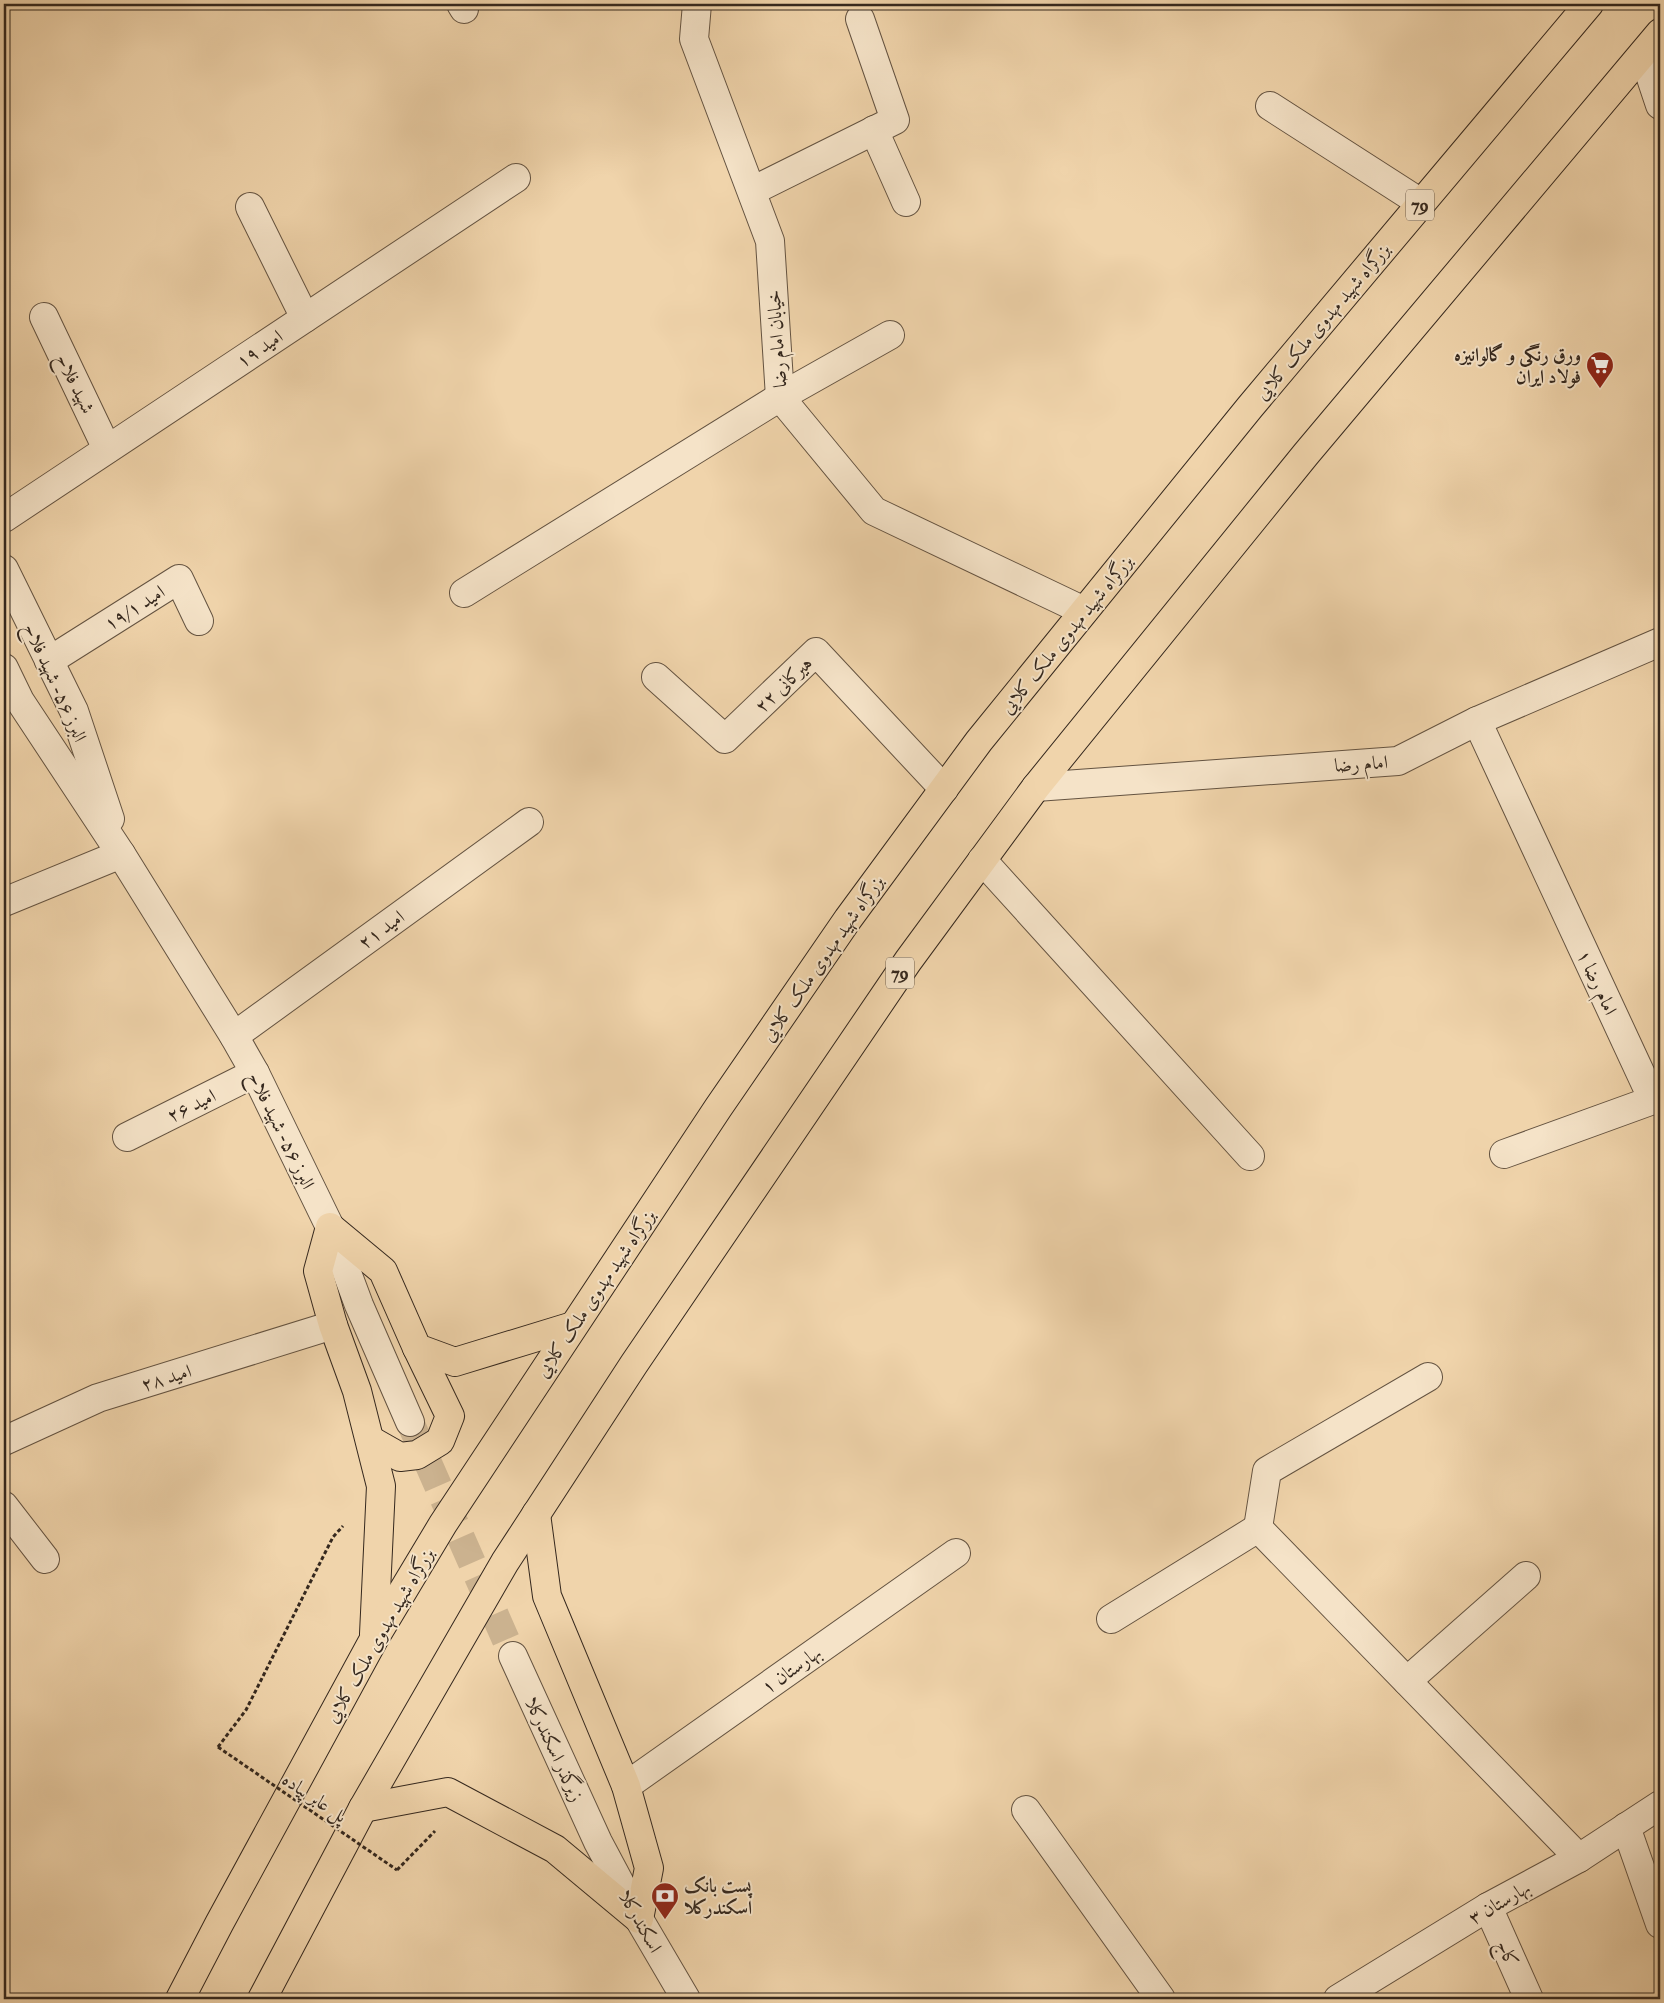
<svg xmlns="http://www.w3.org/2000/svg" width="1664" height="2003" font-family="'IM FELL Double Pica',Amiri,serif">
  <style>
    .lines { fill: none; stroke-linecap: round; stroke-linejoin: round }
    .minor-tunnel { stroke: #cbb28f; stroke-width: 28; stroke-dasharray: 28 14; stroke-linecap: butt }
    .minor-casing { stroke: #645341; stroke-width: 30 }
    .highway-casing { stroke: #35281e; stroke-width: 30 }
    .path { stroke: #35281e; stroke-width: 3; stroke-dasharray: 4 2.5; stroke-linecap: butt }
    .minor { stroke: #f5e3c8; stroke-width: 28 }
    .highway { stroke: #f0d4ab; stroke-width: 28 }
    .path-bridge { stroke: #35281e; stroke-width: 3; stroke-dasharray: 4 2.5; stroke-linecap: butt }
    .labels { text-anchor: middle; stroke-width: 4; stroke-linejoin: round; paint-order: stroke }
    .shield { fill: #f5e3c8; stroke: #6f6051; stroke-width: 1 }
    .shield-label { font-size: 18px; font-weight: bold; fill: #35281e }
    .street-label { font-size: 19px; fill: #35281e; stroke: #f5e3c8 }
    .poi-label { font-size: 19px; font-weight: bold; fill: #35281e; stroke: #f5e3c8; text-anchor: end }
  </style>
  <rect width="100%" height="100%" fill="#f0d4ab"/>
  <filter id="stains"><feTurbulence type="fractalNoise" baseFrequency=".004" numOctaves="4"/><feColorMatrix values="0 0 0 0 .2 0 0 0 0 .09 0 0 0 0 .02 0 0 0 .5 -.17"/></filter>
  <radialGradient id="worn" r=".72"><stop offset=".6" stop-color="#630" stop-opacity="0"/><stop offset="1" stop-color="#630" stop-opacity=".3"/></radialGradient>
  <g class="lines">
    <path class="minor-tunnel" d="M410,1422L513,1656"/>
    <g class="minor-casing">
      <g id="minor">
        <path d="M461,4L464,9"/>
        <path d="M697,4L694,39L770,241L780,397L874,511L1084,611"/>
        <path d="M1643,54L1660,105"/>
        <path d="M1270,106L1421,203"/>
        <path d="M874,130L906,202"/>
        <path d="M752,191L895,120L860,19"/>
        <path d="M250,207L305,318"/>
        <path d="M44,317L107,449"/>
        <path d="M4,518L516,178"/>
        <path d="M4,569L74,711L110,819"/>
        <path d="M464,593L780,397L890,335"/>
        <path d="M49,661L179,579L199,621"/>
        <path d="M4,668L20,701L121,854L234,1036L255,1073L330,1227L359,1305L410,1422"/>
        <path d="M656,677L725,739L816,652L944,789"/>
        <path d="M1477,721L1653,1100L1504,1154"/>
        <path d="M1036,787L1398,761L1477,721L1660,642"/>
        <path d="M982,860L1250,1156"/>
        <path d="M4,902L121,854"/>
        <path d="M234,1036L529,822"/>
        <path d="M127,1137L255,1073"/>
        <path d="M4,1441L98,1398L333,1325"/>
        <path d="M4,1506L45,1559"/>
        <path d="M1258,1528L1267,1471L1428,1377"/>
        <path d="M1111,1619L1258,1528L1579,1858"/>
        <path d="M513,1656L598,1842L639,1919L686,1999"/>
        <path d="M1407,1681L1526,1576"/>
        <path d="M626,1786L956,1553"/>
        <path d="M1026,1810L1161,1999"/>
        <path d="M1626,1827L1660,1924"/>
        <path d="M1488,1907L1529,1999"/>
        <path d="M1338,1999L1488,1907L1579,1858L1660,1805"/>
      </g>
    </g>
    <g class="highway-casing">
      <g id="highway">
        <path d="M370,1440L400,1457L417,1455L440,1441L450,1416L417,1348"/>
        <path d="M374,1634L381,1486L357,1391L333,1325L318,1271L330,1227L383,1271L417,1348L455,1362L573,1326"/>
        <path d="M363,1808L448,1792L555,1849L639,1919L649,1868L626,1786L547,1596L536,1514"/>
        <path d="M180,1999L219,1924L374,1639L443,1524L718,1108L848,919L979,741L1250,407L1589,4"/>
        <path d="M262,1999L363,1808L505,1562L634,1364L908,961L1036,787L1306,454L1660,33"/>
      </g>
    </g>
    <g class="path">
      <path d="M218,1747L246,1710L333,1537L343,1526"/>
      <path d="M397,1870L435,1831"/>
    </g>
    <use href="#minor" class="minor"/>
    <use href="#highway" class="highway"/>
    <path class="path-bridge" d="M218,1747L397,1870"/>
  </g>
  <defs>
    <g id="supermarket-pin" transform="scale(1.4375)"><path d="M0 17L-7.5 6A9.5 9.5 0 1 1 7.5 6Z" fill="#8f2418" stroke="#f5e3c8"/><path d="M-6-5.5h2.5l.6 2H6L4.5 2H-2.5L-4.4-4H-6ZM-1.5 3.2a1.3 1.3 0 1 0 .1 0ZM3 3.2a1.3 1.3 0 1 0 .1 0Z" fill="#fff"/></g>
    <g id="bank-pin" transform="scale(1.4375)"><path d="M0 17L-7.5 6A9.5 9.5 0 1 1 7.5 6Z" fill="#8f2418" stroke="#f5e3c8"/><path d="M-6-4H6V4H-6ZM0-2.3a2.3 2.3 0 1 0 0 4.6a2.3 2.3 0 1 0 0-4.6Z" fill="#fff"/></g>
  </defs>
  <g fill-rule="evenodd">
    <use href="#supermarket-pin" x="1600" y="365"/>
    <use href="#bank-pin" x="665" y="1896"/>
  </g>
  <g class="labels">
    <g class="shield">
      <rect x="1406" y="189.5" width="28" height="31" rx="4"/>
      <rect x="886" y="957.5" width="28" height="31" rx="4"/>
    </g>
    <g class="shield-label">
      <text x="1420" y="211">79</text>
      <text x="900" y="979">79</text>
    </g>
    <g class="street-label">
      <text transform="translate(1322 321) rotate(-50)" y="7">بزرگراه شهید مهدوی ملک کلایی</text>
      <text transform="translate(776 339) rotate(-94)" y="7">خیابان امام رضا</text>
      <text transform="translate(259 348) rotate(-34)" y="7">امید ۱۹</text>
      <text transform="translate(76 383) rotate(64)" y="7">شهید فلاح</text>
      <text transform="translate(134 607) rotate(-32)" y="7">امید ۱۹/۱</text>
      <text transform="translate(1066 634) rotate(-51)" y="7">بزرگراه شهید مهدوی ملک کلایی</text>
      <text transform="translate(56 682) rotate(66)" y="7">البرز ۵۶- شهید فلاح</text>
      <text transform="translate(783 684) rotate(-44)" y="7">هیرکانی ۲۲</text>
      <text transform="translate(1361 763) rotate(-4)" y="7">امام رضا</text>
      <text transform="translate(381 929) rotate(-36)" y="7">امید ۲۱</text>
      <text transform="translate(822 958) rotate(-55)" y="7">بزرگراه شهید مهدوی ملک کلایی</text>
      <text transform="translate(1598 982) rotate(65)" y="7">امام رضا ۱</text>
      <text transform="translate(191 1105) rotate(-26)" y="7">امید ۲۶</text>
      <text transform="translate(282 1130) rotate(64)" y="7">البرز ۵۶- شهید فلاح</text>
      <text transform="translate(595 1293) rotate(-56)" y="7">بزرگراه شهید مهدوی ملک کلایی</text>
      <text transform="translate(166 1377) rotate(-17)" y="7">امید ۲۸</text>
      <text transform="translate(379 1635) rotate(-60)" y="7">بزرگراه شهید مهدوی ملک کلایی</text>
      <text transform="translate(791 1669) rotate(-35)" y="7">بهارستان ۱</text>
      <text transform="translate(555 1749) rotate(65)" y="7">زیرگذر اسکندرکلا</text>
      <text transform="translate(315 1797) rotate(34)" y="7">پل عابر پیاده</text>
      <text transform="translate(1499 1902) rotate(-30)" y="7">بهارستان ۳</text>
      <text transform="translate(641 1921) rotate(61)" y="7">اسکندرکلا</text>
      <text transform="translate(1508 1953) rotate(66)" y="7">کاج</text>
    </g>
    <g class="poi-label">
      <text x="1581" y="361">ورق رنگی و گالوانیزه<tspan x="1581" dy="22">فولاد ایران</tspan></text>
      <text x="684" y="1892" text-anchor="start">پست بانک<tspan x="684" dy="22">اسکندرکلا</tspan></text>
    </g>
  </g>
  <rect width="1664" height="2003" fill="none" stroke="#f0d4ab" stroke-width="20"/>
  <rect x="5" y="5" width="1654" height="1993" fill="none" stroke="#35281e" stroke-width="2.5"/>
  <rect x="10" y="10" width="1644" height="1983" fill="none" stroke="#35281e"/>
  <rect width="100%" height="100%" filter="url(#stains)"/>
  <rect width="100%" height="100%" fill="url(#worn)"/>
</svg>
